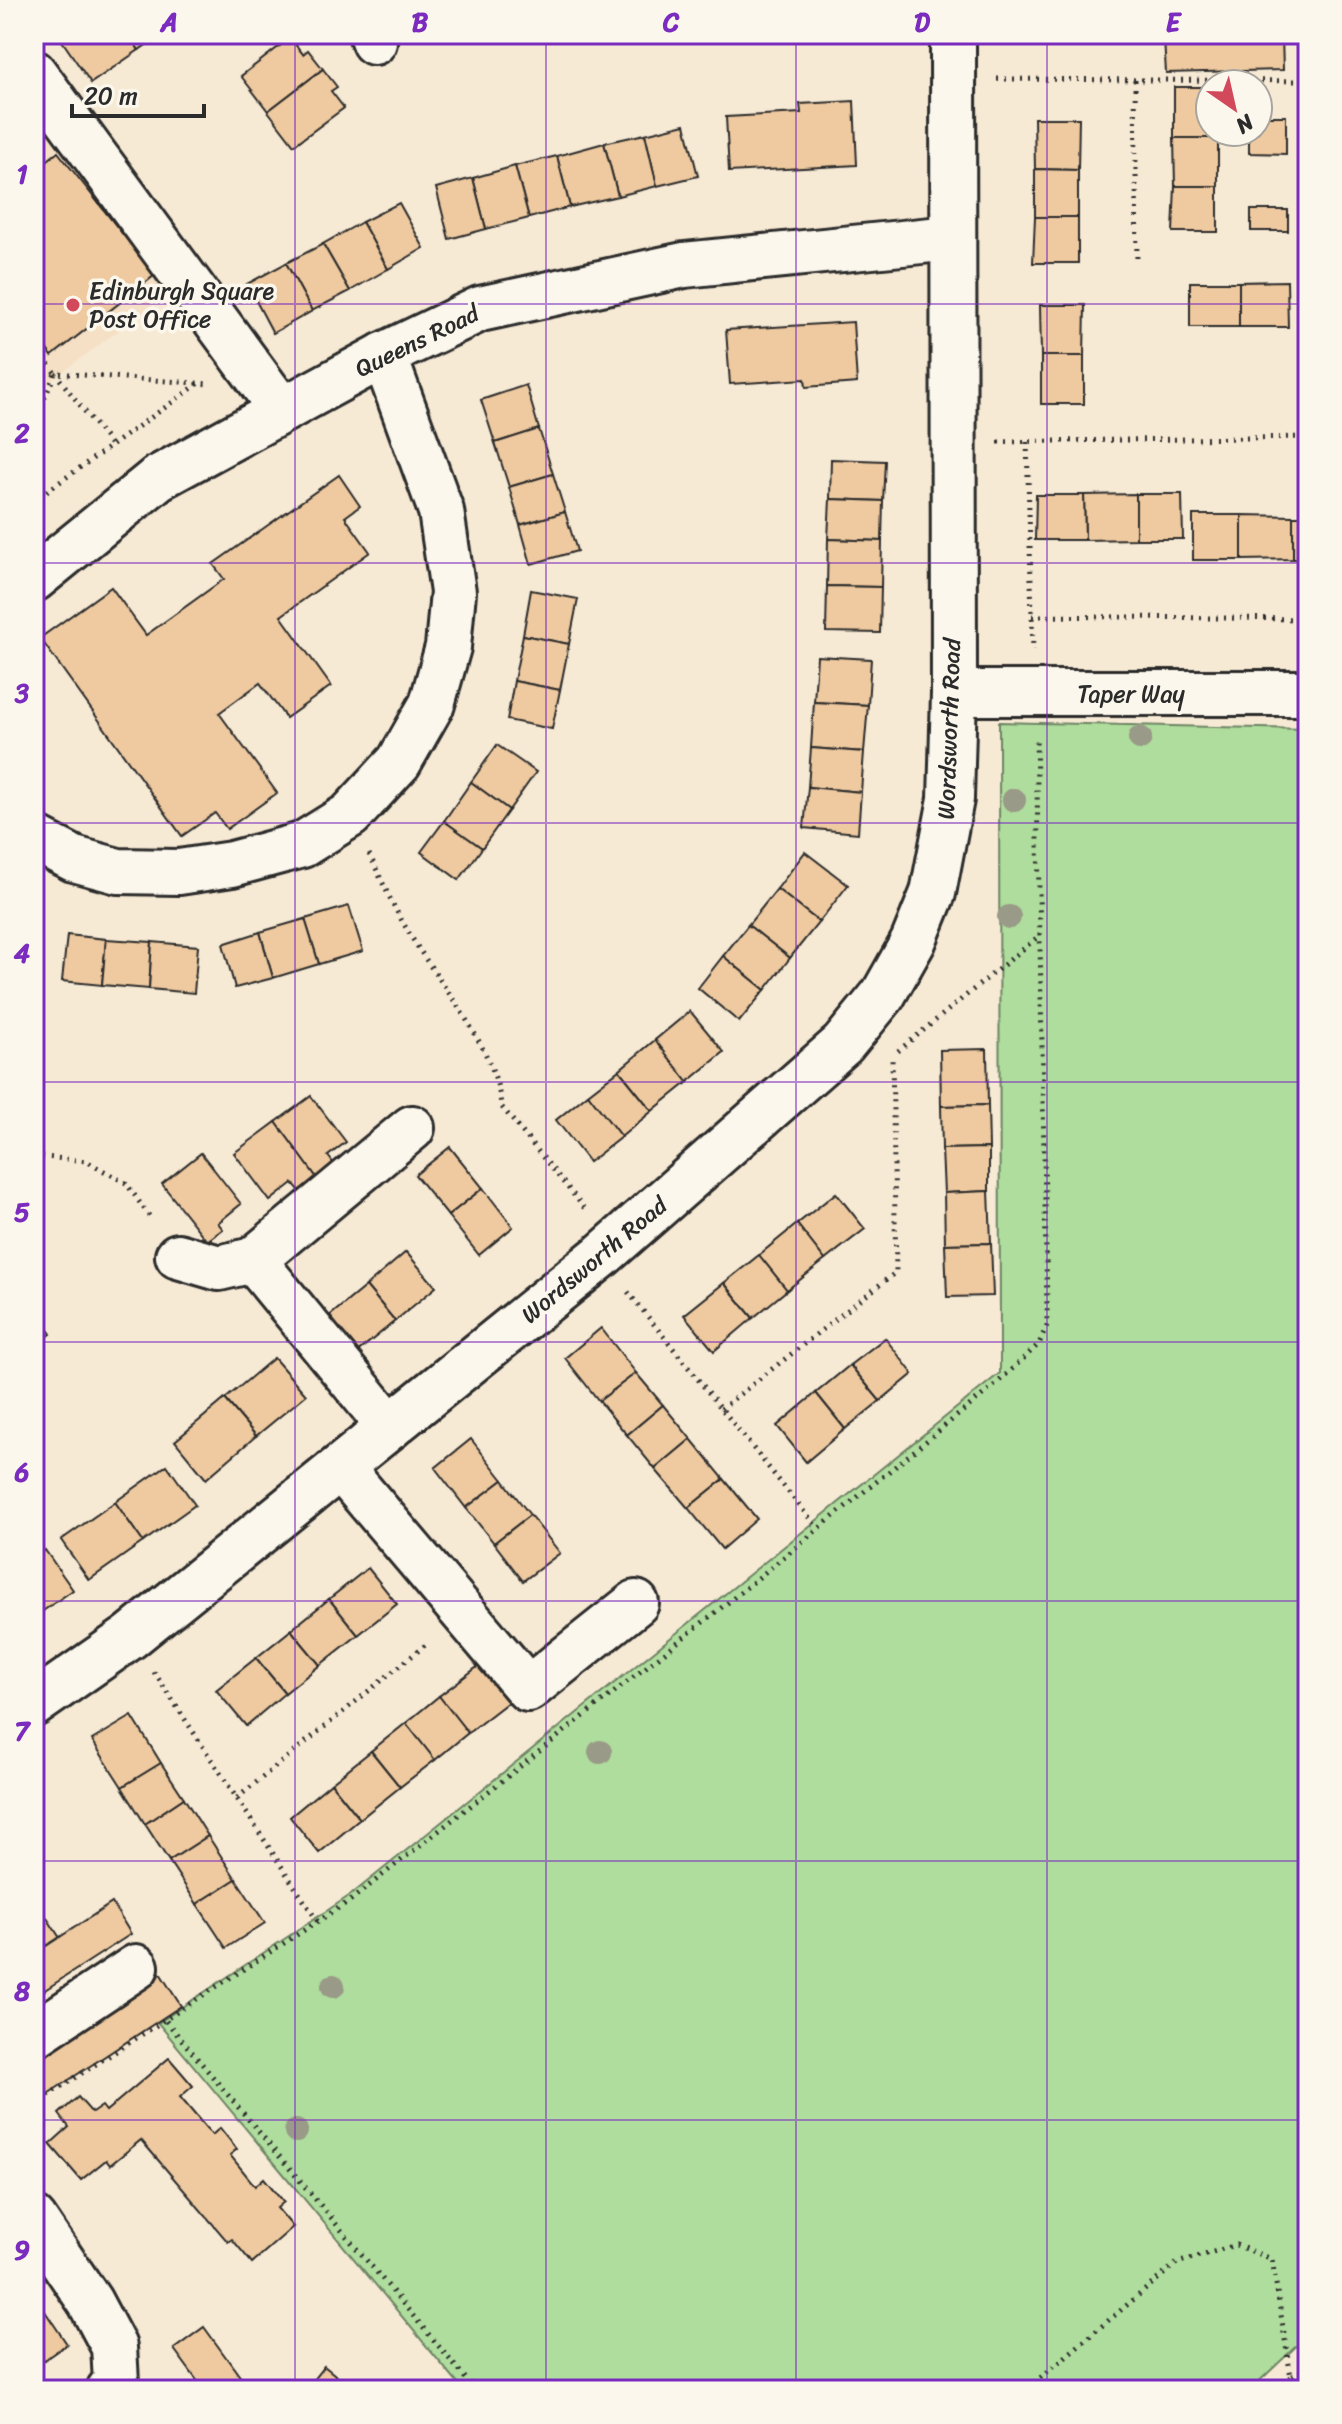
<svg xmlns="http://www.w3.org/2000/svg" width="1342" height="2424" font-family="Sriracha,sans-serif">
  <style>
    .built { fill: #f5e0c5 }
    .green { fill: #afdd9d; stroke: #6d8464; stroke-width: 2 }
    .building { fill: #efcaa0; stroke: #2b2b2b; stroke-width: 2 }
    .lines { fill: none; stroke-linecap: round; stroke-linejoin: round }
    .minor-casing { stroke: #2b2b2b; stroke-width: 50 }
    .path { stroke: #2b2b2b; stroke-width: 5; stroke-dasharray: 2 6; stroke-linecap: butt }
    .minor { stroke: #fbf7ec; stroke-width: 44 }
    .tree { fill: #999a87 }
    .grid { fill: none; stroke: #7b2cbf; stroke-width: 2; stroke-opacity: 0.55 }
    .poi-dot { fill: #d1495b; stroke: #fbf7ec; stroke-width: 3 }
    .labels { text-anchor: middle; stroke-width: 7; stroke-linejoin: round; paint-order: stroke }
    .poi-label { font-size: 24px; fill: #2b2b2b; stroke: #fbf7ec; text-anchor: start }
    .street-label { font-size: 24px; fill: #2b2b2b; stroke: #fbf7ec }
    .neatline { fill: none; stroke: #7b2cbf; stroke-width: 3 }
    .grid-label { font-size: 26px; text-anchor: middle; font-weight: bold; fill: #7b2cbf }
  </style>
  <rect width="100%" height="100%" fill="#f7ead5"/>
  <filter id="ink" filterUnits="userSpaceOnUse"><feTurbulence type="fractalNoise" baseFrequency=".0125" numOctaves="2"/><feDisplacementMap in="SourceGraphic" scale="16" xChannelSelector="R" yChannelSelector="G"/><feConvolveMatrix kernelMatrix="1 2 1 2 8 2 1 2 1" color-interpolation-filters="sRGB"/></filter>
  <g filter="url(#ink)">
    <path class="built" d="M49,123L173,290L37,391L34,387V134Z"/>
    <path class="green" d="M999,722L1308,729V2335L1250,2390H1029L1023,2382L1013,2390H463L158,2023L352,1894L1000,1373Z"/>
    <g class="building">
      <path d="M60,34H128L139,50L91,83L58,35Z"/>
      <path d="M128,34H162L139,50Z"/>
      <path d="M1282,36L1283,70L1166,73L1164,39Z"/>
      <path d="M290,38L303,54L308,50L323,69L268,111L241,76Z"/>
      <path d="M323,69L337,87L331,91L344,108L294,145L268,111Z"/>
      <path d="M1174,87H1210V132H1218V138H1174Z"/>
      <path d="M854,101L857,165L729,172L726,117L801,113L800,104Z"/>
      <path d="M1258,116H1286V154L1249,153V132H1258Z"/>
      <path d="M1034,118H1079L1078,170L1035,169Z"/>
      <path d="M685,124L698,176L657,186L645,134Z"/>
      <path d="M645,134L657,186L618,196L604,143Z"/>
      <path d="M1174,138H1218V186H1175Z"/>
      <path d="M604,143L618,196L570,207L557,156Z"/>
      <path d="M58,152L155,275L52,356L34,333V171Z"/>
      <path d="M557,156L570,207L529,218L515,166Z"/>
      <path d="M515,166L529,218L486,229L473,178Z"/>
      <path d="M1035,169L1078,170V217H1035Z"/>
      <path d="M473,178L486,229L449,239L436,188Z"/>
      <path d="M1175,186H1218V232H1173Z"/>
      <path d="M399,203L424,248L388,269L362,222Z"/>
      <rect x="1251" y="210" width="37" height="21"/>
      <path d="M1035,217H1078V263H1033Z"/>
      <path d="M362,222L388,269L350,291L323,244Z"/>
      <path d="M323,244L350,291L312,311L286,263Z"/>
      <path d="M286,263L312,311L273,333L247,284Z"/>
      <path d="M1287,281L1288,327H1239V282Z"/>
      <rect x="1190" y="282" width="49" height="45"/>
      <path d="M1040,305H1085L1084,356H1041Z"/>
      <path d="M853,322L857,383L806,387L805,379L730,384L726,330Z"/>
      <rect x="1041" y="356" width="43" height="48"/>
      <path d="M526,385L539,429L495,443L481,400Z"/>
      <path d="M539,429L553,474L509,487L495,443Z"/>
      <path d="M831,459L885,461L883,501L830,499Z"/>
      <path d="M553,474L565,512L520,525L509,487Z"/>
      <path d="M339,475L360,506L345,517L370,552L281,616L331,686L286,718L260,683L219,713L277,793L227,829L215,813L182,836L40,638L111,587L146,635L224,579L213,564Z"/>
      <path d="M1136,494H1182L1183,539H1136Z"/>
      <path d="M1136,494V539L1085,540L1084,495Z"/>
      <path d="M1036,495H1084L1085,540H1035Z"/>
      <path d="M830,499L883,501L882,541L828,539Z"/>
      <path d="M565,512L577,551L531,564L520,525Z"/>
      <rect x="1193" y="515" width="49" height="45"/>
      <path d="M1242,515L1293,516V559L1242,560Z"/>
      <rect x="1293" y="516" width="15" height="43"/>
      <path d="M828,539L882,541L881,587L827,586Z"/>
      <path d="M827,586L881,587L880,633L826,632Z"/>
      <path d="M531,590L578,599L569,644L523,635Z"/>
      <path d="M523,635L569,644L560,690L514,681Z"/>
      <path d="M817,656L871,659L868,705L814,702Z"/>
      <path d="M514,681L560,690L552,729L507,720Z"/>
      <path d="M814,702L868,705L864,752L811,748Z"/>
      <path d="M497,745L536,772L509,810L471,782Z"/>
      <path d="M811,748L864,752L861,792L808,787Z"/>
      <path d="M471,782L509,810L482,848L444,821Z"/>
      <path d="M808,787L861,792L858,833L804,828Z"/>
      <path d="M444,821L482,848L459,880L421,852Z"/>
      <path d="M805,852L848,885L819,922L777,889Z"/>
      <path d="M777,889L819,922L790,958L748,925Z"/>
      <path d="M349,906L363,951L319,964L305,919Z"/>
      <path d="M305,919L319,964L273,978L260,932Z"/>
      <path d="M748,925L790,958L765,990L723,956Z"/>
      <path d="M260,932L273,978L235,988L223,944Z"/>
      <path d="M67,935L106,939L102,985L62,981Z"/>
      <path d="M106,939L152,942L149,989L102,985Z"/>
      <path d="M152,942L198,946L194,993L149,989Z"/>
      <path d="M723,956L765,990L739,1022L698,988Z"/>
      <path d="M690,1011L724,1052L688,1082L655,1040Z"/>
      <path d="M655,1040L688,1082L652,1111L619,1070Z"/>
      <path d="M987,1049L988,1105L941,1106L940,1050Z"/>
      <path d="M619,1070L652,1111L621,1137L588,1094Z"/>
      <path d="M588,1094L621,1137L589,1162L556,1120Z"/>
      <path d="M311,1096L346,1142L328,1156L334,1164L317,1178L276,1122Z"/>
      <path d="M988,1105L989,1148L942,1149L941,1106Z"/>
      <path d="M276,1122L317,1178L300,1191L293,1183L270,1201L234,1153Z"/>
      <path d="M450,1147L483,1188L448,1216L415,1175Z"/>
      <path d="M989,1148V1191L944,1193L942,1149Z"/>
      <path d="M201,1153L241,1204L218,1223L223,1229L207,1241L162,1184Z"/>
      <path d="M483,1188L513,1227L479,1255L448,1216Z"/>
      <path d="M989,1191L991,1243L945,1244L944,1193Z"/>
      <path d="M836,1193L865,1229L825,1260L797,1224Z"/>
      <path d="M797,1224L825,1260L787,1290L759,1255Z"/>
      <path d="M991,1243L993,1296L947,1297L945,1244Z"/>
      <path d="M406,1252L436,1287L395,1321L366,1286Z"/>
      <path d="M759,1255L787,1290L753,1318L724,1283Z"/>
      <path d="M724,1283L753,1318L714,1351L684,1315Z"/>
      <path d="M366,1286L395,1321L356,1353L327,1318Z"/>
      <path d="M34,1308L51,1334L34,1346Z"/>
      <path d="M601,1328L636,1373L599,1401L565,1358Z"/>
      <path d="M885,1338L913,1374L880,1401L850,1365Z"/>
      <path d="M274,1358L306,1395L256,1436L225,1399Z"/>
      <path d="M850,1365L880,1401L845,1429L816,1393Z"/>
      <path d="M636,1373L663,1405L627,1435L599,1401Z"/>
      <path d="M816,1393L845,1429L806,1462L777,1426Z"/>
      <path d="M225,1399L256,1436L206,1479L175,1441Z"/>
      <path d="M663,1405L691,1439L655,1469L627,1435Z"/>
      <path d="M471,1439L503,1480L466,1508L435,1468Z"/>
      <path d="M691,1439L724,1479L688,1508L655,1469Z"/>
      <path d="M167,1465L195,1505L143,1542L115,1502Z"/>
      <path d="M724,1479L757,1519L722,1549L688,1508Z"/>
      <path d="M503,1480L530,1515L494,1543L466,1508Z"/>
      <path d="M115,1502L143,1542L89,1580L61,1540Z"/>
      <path d="M530,1515L560,1553L523,1581L494,1543Z"/>
      <path d="M45,1550L73,1590L34,1617V1558Z"/>
      <path d="M368,1568L397,1604L358,1635L329,1599Z"/>
      <path d="M329,1599L358,1635L320,1665L291,1630Z"/>
      <path d="M291,1630L320,1665L285,1693L256,1658Z"/>
      <path d="M256,1658L285,1693L246,1726L216,1690Z"/>
      <path d="M484,1662L512,1699L468,1733L439,1696Z"/>
      <path d="M439,1696L468,1733L435,1760L406,1723Z"/>
      <path d="M132,1716L161,1763L122,1787L92,1740Z"/>
      <path d="M406,1723L435,1760L400,1787L371,1751Z"/>
      <path d="M371,1751L400,1787L360,1819L331,1783Z"/>
      <path d="M161,1763L184,1798L145,1824L122,1787Z"/>
      <path d="M331,1783L360,1819L319,1853L290,1817Z"/>
      <path d="M184,1798L208,1836L169,1861L145,1824Z"/>
      <path d="M208,1836L236,1879L197,1904L169,1861Z"/>
      <path d="M236,1879L265,1923L226,1948L197,1904Z"/>
      <path d="M34,1898L60,1938L34,1954Z"/>
      <path d="M112,1903L131,1934L34,1997V1954Z"/>
      <path d="M160,1973L181,2006L34,2103V2055Z"/>
      <path d="M169,2058L193,2086L180,2097L212,2135L220,2128L237,2149L230,2155L255,2186L264,2178L284,2202L277,2208L293,2227L252,2263L232,2239L228,2242L141,2140L110,2165L106,2160L81,2180L50,2144L69,2127L59,2114L78,2097L92,2113L102,2106L106,2111Z"/>
      <path d="M34,2295L67,2344L34,2367Z"/>
      <path d="M204,2327L244,2382L233,2390H204L174,2349Z"/>
      <path d="M324,2366L354,2390H305Z"/>
    </g>
    <g class="lines">
      <g class="minor-casing">
        <g id="minor">
          <path d="M371,34L374,42"/>
          <path d="M34,73L281,409"/>
          <path d="M34,579L158,478L384,355L480,309L684,265L951,238"/>
          <path d="M954,693H1308"/>
          <path d="M34,838L74,859L118,871L179,872L232,864L302,845L350,815L399,762L432,704L448,647L453,592L441,511L384,355"/>
          <path d="M178,1256L219,1268L253,1260L412,1128"/>
          <path d="M253,1260L390,1427"/>
          <path d="M341,1468L528,1689L636,1603"/>
          <path d="M34,1704L130,1637L600,1257L843,1044L883,995L913,942L933,893L951,799L954,693L953,34"/>
          <path d="M34,2035L136,1967"/>
          <path d="M34,2219L90,2302L114,2347L116,2382L109,2390"/>
        </g>
      </g>
      <g class="path">
        <path d="M997,79L1308,81"/>
        <path d="M1135,80L1137,263"/>
        <path d="M34,345L55,373L209,384"/>
        <path d="M55,373L111,445"/>
        <path d="M998,442L1308,437"/>
        <path d="M1027,442L1033,650"/>
        <path d="M40,496L198,384"/>
        <path d="M40,516L35,423L55,373"/>
        <path d="M1032,616L1308,619"/>
        <path d="M369,854C381,878 391,903 405,926C435,980 496,1045 501,1106L586,1210"/>
        <path d="M898,1051L1039,936"/>
        <path d="M34,1156L86,1161L126,1183L152,1220"/>
        <path d="M628,1292L818,1529"/>
        <path d="M721,1409L896,1272L892,1057"/>
        <path d="M154,1672L318,1922"/>
        <path d="M237,1798L429,1642"/>
        <path d="M166,2021L472,2386"/>
        <path d="M34,2104L351,1900L731,1600L995,1385L1039,1344L1047,1325V1307L1036,736"/>
        <path d="M1028,2388L1177,2263L1236,2245L1272,2259L1291,2377L1308,2367"/>
        <path d="M1269,2390L1291,2377"/>
      </g>
      <use href="#minor" class="minor"/>
    </g>
    <g class="tree">
      <circle cx="1140" cy="738" r="12"/>
      <circle cx="1014" cy="800" r="12"/>
      <circle cx="1009" cy="917" r="12"/>
      <circle cx="600" cy="1752" r="12"/>
      <circle cx="333" cy="1986" r="12"/>
      <circle cx="296" cy="2131" r="12"/>
    </g>
  </g>
  <path class="grid" d="M295,34V2390M546,34V2390M796,34V2390M1047,34V2390M34,304H1308M34,563H1308M34,823H1308M34,1082H1308M34,1342H1308M34,1601H1308M34,1861H1308M34,2120H1308"/>
  <circle class="poi-dot" cx="73" cy="305" r="8"/>
  <g class="labels">
    <g class="poi-label">
      <text x="89" y="299">Edinburgh Square<tspan x="89" dy="28">Post Office</tspan></text>
    </g>
    <g class="street-label">
      <text transform="translate(417 341) rotate(-26)" y="8">Queens Road</text>
      <text x="1131" y="702">Taper Way</text>
      <text transform="translate(949 729) rotate(-88)" y="8">Wordsworth Road</text>
      <text transform="translate(594 1260) rotate(-40)" y="8">Wordsworth Road</text>
    </g>
  </g>
  <rect width="1342" height="2424" fill="none" stroke="#fbf7ec" stroke-width="88"/>
  <g transform="translate(1234 108) rotate(146)"><circle r="38" fill="#fbf7ec" stroke="#a8a59f" stroke-width="2"/>
  <path d="M0-6L14 30L0 20L-14 30Z" fill="#d1495b"/>
  <text y="-12" font-size="22" font-weight="bold" text-anchor="middle" fill="#2b2b2b">N</text>
  </g>
  <path d="M72 104v12h132v-12" fill="none" stroke="#2b2b2b" stroke-width="4"/>
  <text x="84" y="104" font-size="24" fill="#2b2b2b" stroke="#fbf7ec" stroke-width="6" paint-order="stroke">20 m</text>
  <rect x="44" y="44" width="1254" height="2336" class="neatline"/>
  <g class="grid-label">
    <text x="169" y="31">A</text>
    <text x="420" y="31">B</text>
    <text x="671" y="31">C</text>
    <text x="922" y="31">D</text>
    <text x="1173" y="31">E</text>
    <text x="22" y="183">1</text>
    <text x="22" y="442">2</text>
    <text x="22" y="702">3</text>
    <text x="22" y="962">4</text>
    <text x="22" y="1221">5</text>
    <text x="22" y="1481">6</text>
    <text x="22" y="1740">7</text>
    <text x="22" y="2000">8</text>
    <text x="22" y="2259">9</text>
  </g>
</svg>
